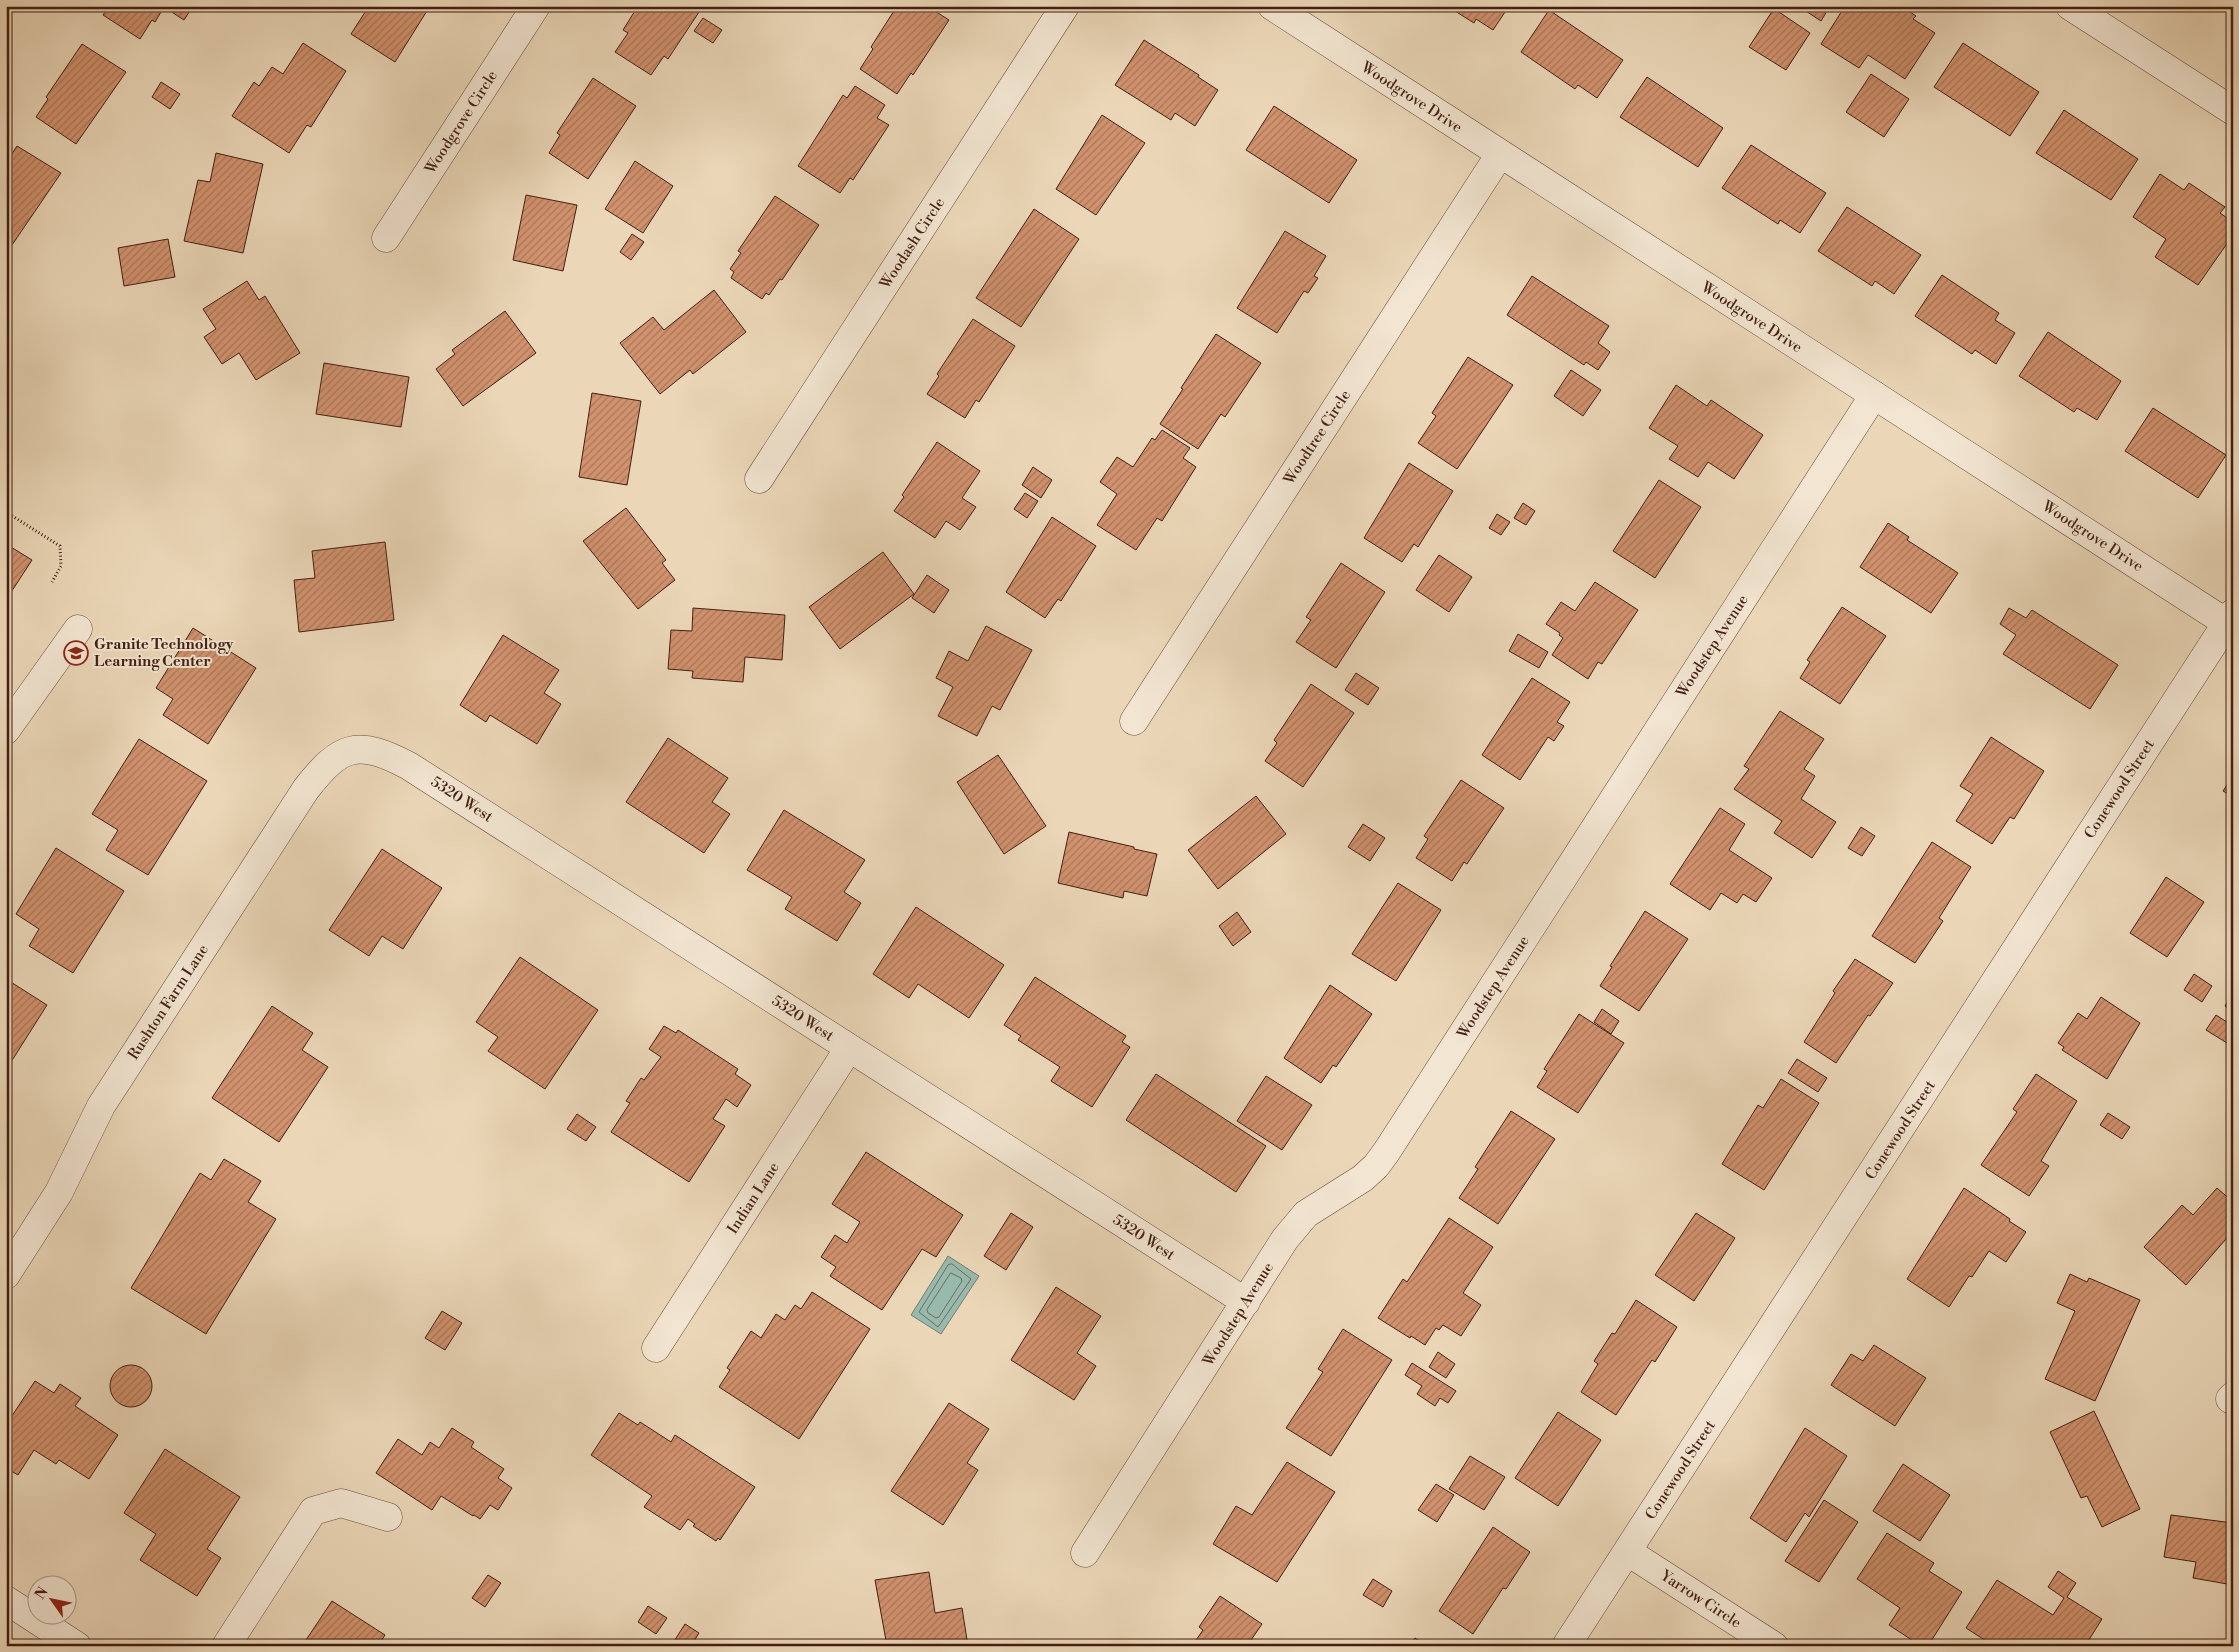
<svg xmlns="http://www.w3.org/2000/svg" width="2239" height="1652" font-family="'Libre Bodoni',serif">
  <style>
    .water { fill: #98baad; stroke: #767c6f }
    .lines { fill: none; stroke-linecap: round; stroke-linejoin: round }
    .shore { stroke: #6e6c60; stroke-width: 1 }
    .building { fill: url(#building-hatch); stroke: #431f12 }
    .minor-casing { stroke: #6d4d3c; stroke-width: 29 }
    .path { stroke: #431f12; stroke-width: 3; stroke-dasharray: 1 2.5; stroke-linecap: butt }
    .minor { stroke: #f2e5d1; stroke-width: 28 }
    .labels { text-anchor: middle; stroke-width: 4; stroke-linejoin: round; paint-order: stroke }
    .street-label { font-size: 15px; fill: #431f12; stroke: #f2e5d1 }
    .poi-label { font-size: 15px; font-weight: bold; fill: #431f12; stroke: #f2e5d1; text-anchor: start }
  </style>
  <defs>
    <pattern id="building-hatch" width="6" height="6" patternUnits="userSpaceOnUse" patternTransform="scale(1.25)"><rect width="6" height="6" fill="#d1926e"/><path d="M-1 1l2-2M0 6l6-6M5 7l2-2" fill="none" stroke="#ab7759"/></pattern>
  </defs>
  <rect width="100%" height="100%" fill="#ebd7b8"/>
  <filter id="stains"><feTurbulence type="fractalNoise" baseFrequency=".004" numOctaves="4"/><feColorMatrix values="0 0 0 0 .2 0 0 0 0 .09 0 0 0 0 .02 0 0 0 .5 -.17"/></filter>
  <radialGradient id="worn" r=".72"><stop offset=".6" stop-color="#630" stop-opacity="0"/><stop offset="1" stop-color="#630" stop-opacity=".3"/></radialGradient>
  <path class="water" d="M948,1256L979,1276L941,1334L911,1315Z"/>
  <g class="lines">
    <g class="shore">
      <path d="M952,1264L971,1279L938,1327L919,1312L948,1265Z"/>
      <path d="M951,1273L961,1278L962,1281L939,1317L936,1318L928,1313L927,1310Z"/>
    </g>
  </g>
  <g class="building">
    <path d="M109,6H193L184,20L164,7L155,22L152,20L140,39L103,15Z"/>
    <path d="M369,6H430L395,62L351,34Z"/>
    <path d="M638,6H703L668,59L664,56L651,75L615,52L628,33L623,30Z"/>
    <path d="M897,6H927L949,20L913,75L911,73L897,94L860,69L873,49L871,47Z"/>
    <path d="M1447,6H1509L1493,30L1476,19L1474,23Z"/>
    <path d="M1768,6H1778L1776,10L1810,33L1786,70L1749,47L1773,10Z"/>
    <path d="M1798,6H1830L1821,21Z"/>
    <path d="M1845,6H1901L1916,16L1913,19L1935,33L1905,79L1868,55L1859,68L1821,44Z"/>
    <path d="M1549,10L1623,60L1597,98L1578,85L1575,89L1521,52Z"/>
    <path d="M703,18L722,30L713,43L694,31Z"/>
    <path d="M1144,40L1199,75L1198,77L1218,90L1195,126L1175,113L1171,120L1115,85Z"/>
    <path d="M303,43L346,71L311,127L307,125L289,153L232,116L254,82L259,86L272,67L283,74Z"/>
    <path d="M1963,43L2039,92L2010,136L1934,87Z"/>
    <path d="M82,44L126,72L76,144L36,117L48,99L46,97Z"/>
    <path d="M1871,74L1909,99L1884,137L1846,112Z"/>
    <path d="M1647,77L1723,128L1698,167L1620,117Z"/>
    <path d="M593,78L636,106L588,179L549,153L560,135L557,133Z"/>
    <path d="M161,82L180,94L170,109L152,97Z"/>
    <path d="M855,86L885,105L877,118L889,125L853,180L850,178L840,193L798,166L843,95L847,98Z"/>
    <path d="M1274,106L1357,160L1329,203L1246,150Z"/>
    <path d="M2064,110L2138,159L2111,200L2036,153Z"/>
    <path d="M1102,115L1145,143L1096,215L1056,189Z"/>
    <path d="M1751,145L1826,193L1800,233L1780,220L1778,224L1722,188Z"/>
    <path d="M17,146L61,173L12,245L6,242V163Z"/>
    <path d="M216,153L263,164L243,253L184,241L198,180L210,182Z"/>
    <path d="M635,161L673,186L643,233L605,209Z"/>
    <path d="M2160,174L2184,190L2189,183L2225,207L2220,213L2233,222V235L2198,285L2155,257L2166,239L2133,217Z"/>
    <path d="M526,195L577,205L563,271L513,260Z"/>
    <path d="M775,196L819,225L782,280L780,279L769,295L766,293L762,299L731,278L734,272L730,269L741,253L738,251Z"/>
    <path d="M1847,207L1921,255L1894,294L1875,281L1872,286L1818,251Z"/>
    <path d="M1034,209L1079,239L1021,327L976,298Z"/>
    <path d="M1285,231L1326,256L1314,276L1318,278L1308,293L1304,291L1277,333L1237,308Z"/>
    <path d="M632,234L644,242L631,260L620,252Z"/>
    <path d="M168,239L175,277L124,286L118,248Z"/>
    <path d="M1942,275L1999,313L1995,320L2015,333L1996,364L1975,350L1972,354L1915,316Z"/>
    <path d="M1532,276L1609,326L1598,343L1610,352L1598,370L1586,362L1584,365L1507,315Z"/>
    <path d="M247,281L259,300L265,296L300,353L256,380L239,353L222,364L204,337L216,329L203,309Z"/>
    <path d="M714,290L746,332L693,374L690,370L660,394L620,343L653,317L664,330Z"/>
    <path d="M505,311L536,353L463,406L436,369L455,354L452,350Z"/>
    <path d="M973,319L1015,346L979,402L976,400L965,418L927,394L939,376L937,374Z"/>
    <path d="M2048,332L2121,381L2097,420L2077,408L2074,412L2019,376Z"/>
    <path d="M1216,334L1261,363L1225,417L1221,414L1198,449L1160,424L1183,389L1181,388Z"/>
    <path d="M1468,357L1513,385L1457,469L1418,443L1436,416L1432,413Z"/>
    <path d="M324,363L409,377L401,427L316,414Z"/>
    <path d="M1571,370L1601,390L1583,416L1554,396Z"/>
    <path d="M1676,385L1707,406L1711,400L1763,435L1734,479L1708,462L1698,477L1669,459L1678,446L1649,428Z"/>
    <path d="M592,393L641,401L627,485L579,477Z"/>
    <path d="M2153,408L2226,455L2198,498L2125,451Z"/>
    <path d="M1162,430L1190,448L1183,458L1196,467L1162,521L1157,518L1136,550L1097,525L1117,494L1100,482L1117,457L1133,467L1152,438L1155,440Z"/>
    <path d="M937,442L980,471L962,498L976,507L960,530L946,521L935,538L894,511L904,497L902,495Z"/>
    <path d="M1409,463L1453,491L1418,547L1414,544L1402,562L1364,538Z"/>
    <path d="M1033,467L1052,480L1041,498L1022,485Z"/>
    <path d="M1659,480L1701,507L1655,578L1613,551Z"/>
    <path d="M1025,493L1038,501L1027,518L1014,509Z"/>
    <path d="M1523,503L1535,511L1526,525L1514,518Z"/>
    <path d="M626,508L666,560L662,563L675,580L638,609L583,541Z"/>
    <path d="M1497,514L1510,522L1501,535L1489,528Z"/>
    <path d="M1052,517L1096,546L1061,601L1058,599L1045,618L1006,592Z"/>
    <path d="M1888,523L1909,537L1907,540L1958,573L1931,613L1860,567Z"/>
    <path d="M385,542L394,620L299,632L294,580L315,578L312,551Z"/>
    <path d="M6,544L32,560L6,600Z"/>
    <path d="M883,552L914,594L840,649L809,607Z"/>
    <path d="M1439,555L1472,577L1449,612L1416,590Z"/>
    <path d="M1341,563L1385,592L1336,668L1296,642L1311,620L1306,617Z"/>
    <path d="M927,575L949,590L934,613L912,598Z"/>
    <path d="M1595,582L1638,610L1602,664L1598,662L1588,679L1552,655L1563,638L1559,635L1560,633L1546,624L1561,602L1575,611Z"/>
    <path d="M1842,607L1886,636L1840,704L1800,678L1810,662L1807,660Z"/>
    <path d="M693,608L785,615L782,660L745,657L743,682L692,678L693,671L668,669L671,630L692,631Z"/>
    <path d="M2009,608L2026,618L2032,610L2118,665L2090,709L2003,654L2016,635L2000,624Z"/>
    <path d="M986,626L1032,650L1000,710L992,706L977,736L938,716L953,687L936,678L949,651L968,661Z"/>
    <path d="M193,628L256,668L208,744L163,715L173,699L156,688Z"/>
    <path d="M1518,634L1548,652L1539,668L1509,651Z"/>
    <path d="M503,635L559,670L544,693L561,704L537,744L490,715L486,722L460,705Z"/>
    <path d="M1356,673L1379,688L1368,705L1345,690Z"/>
    <path d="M1532,678L1570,702L1557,722L1564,726L1554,741L1548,737L1520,780L1482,755Z"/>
    <path d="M1311,684L1354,713L1303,787L1265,761L1277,743L1274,740Z"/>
    <path d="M1780,711L1824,739L1804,769L1815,776L1801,799L1836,822L1812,858L1774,833L1782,821L1734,789L1749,769L1744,766Z"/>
    <path d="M1991,737L2044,771L2014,819L2010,817L1992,844L1956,821L1973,794L1960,786Z"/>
    <path d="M668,738L728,778L712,802L730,814L704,853L626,802Z"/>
    <path d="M139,739L207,781L148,875L106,850L118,830L92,814Z"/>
    <path d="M998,755L1046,826L1004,854L957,782Z"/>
    <path d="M2233,776V797L2223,791Z"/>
    <path d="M1461,780L1504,808L1467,864L1464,862L1452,881L1416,858L1428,839L1424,836Z"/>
    <path d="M1256,796L1286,834L1218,889L1188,850Z"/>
    <path d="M1720,808L1745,824L1729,850L1772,878L1756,902L1743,894L1737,903L1721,893L1710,910L1670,884Z"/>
    <path d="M784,810L865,860L844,892L861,903L837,941L785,909L792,897L747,870Z"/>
    <path d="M1363,824L1385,838L1370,861L1348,847Z"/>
    <path d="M1861,827L1875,836L1862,856L1848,848Z"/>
    <path d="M1069,832L1134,847V849L1157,854L1147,896L1124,891L1123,898L1058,883Z"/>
    <path d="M1932,842L1971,867L1939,918L1943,921L1915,963L1872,936Z"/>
    <path d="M56,848L124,891L73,973L29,946L39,929L16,914Z"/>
    <path d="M382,849L442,888L403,949L382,936L369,956L329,930Z"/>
    <path d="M2166,877L2204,902L2167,957L2130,933Z"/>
    <path d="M1398,883L1441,910L1396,981L1352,954Z"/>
    <path d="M916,907L1004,965L969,1018L918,984L909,998L873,974Z"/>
    <path d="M1645,911L1688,939L1639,1011L1600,986L1612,967L1610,966Z"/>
    <path d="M1237,912L1251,932L1233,946L1219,926Z"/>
    <path d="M520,957L598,1010L545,1089L488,1051L498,1037L476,1022Z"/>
    <path d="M1855,959L1893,983L1870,1016L1868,1015L1836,1063L1804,1042L1835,993L1833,991Z"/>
    <path d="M2194,974L2212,986L2202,1002L2184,990Z"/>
    <path d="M1035,977L1126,1036L1122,1042L1130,1047L1092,1107L1051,1081L1060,1067L1018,1040L1021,1036L1004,1025Z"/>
    <path d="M6,979L47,1005L6,1070Z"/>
    <path d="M1330,985L1372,1014L1336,1067L1333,1065L1321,1083L1284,1058Z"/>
    <path d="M2233,993V1011L2225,1006Z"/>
    <path d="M2101,997L2140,1023L2107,1079L2062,1050L2064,1047L2058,1043L2078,1013L2087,1019Z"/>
    <path d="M272,1006L313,1033L302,1050L328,1067L279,1142L212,1098Z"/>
    <path d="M1602,1009L1619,1021L1611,1034L1594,1022Z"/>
    <path d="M1579,1014L1624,1043L1578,1113L1537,1087L1547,1071L1544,1069Z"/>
    <path d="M2216,1015L2233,1026V1034L2227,1043L2206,1030Z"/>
    <path d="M664,1026L676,1033L678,1030L738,1069L735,1074L751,1085L737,1107L726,1099L713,1119L725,1126L689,1182L611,1132L630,1103L626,1101L641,1078L644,1080L661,1057L649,1049Z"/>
    <path d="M1797,1059L1827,1078L1818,1092L1788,1073Z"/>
    <path d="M1156,1074L1266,1146L1236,1192L1126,1120Z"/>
    <path d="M2036,1074L2077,1101L2041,1161L2049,1166L2029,1196L1981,1165L2017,1112L2013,1109Z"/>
    <path d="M1266,1076L1312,1105L1282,1150L1237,1121Z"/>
    <path d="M1781,1079L1819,1103L1764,1190L1722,1164L1758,1105L1763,1108Z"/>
    <path d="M1511,1111L1555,1139L1498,1224L1459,1198L1478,1169L1475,1167Z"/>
    <path d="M2108,1113L2130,1127L2122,1139L2100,1125Z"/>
    <path d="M577,1114L596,1127L586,1141L567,1129Z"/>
    <path d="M866,1152L963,1215L936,1257L922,1249L882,1310L830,1276L836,1267L821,1257L835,1235L847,1243L860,1222L832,1204Z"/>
    <path d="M224,1159L261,1181L248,1202L276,1219L206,1334L131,1288L200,1173L211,1180Z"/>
    <path d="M1964,1188L2010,1219L2009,1221L2026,1232L2006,1262L1989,1251L1972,1277L1969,1276L1949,1307L1907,1279Z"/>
    <path d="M2217,1188L2233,1202V1231L2186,1285L2144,1247L2182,1205L2193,1215Z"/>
    <path d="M1011,1213L1033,1227L1006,1270L984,1256Z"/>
    <path d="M1696,1213L1735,1238L1694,1301L1655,1275Z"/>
    <path d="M1449,1218L1493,1247L1463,1293L1481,1305L1461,1336L1443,1325L1439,1330L1436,1328L1425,1345L1411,1336L1410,1338L1378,1318L1403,1279L1407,1282Z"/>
    <path d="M2070,1274L2087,1282L2089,1278L2140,1300L2095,1401L2045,1379L2075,1311L2057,1303Z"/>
    <path d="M1056,1287L1101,1316L1077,1353L1096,1366L1074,1400L1011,1360Z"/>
    <path d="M812,1292L870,1329L799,1439L719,1387L730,1370L727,1368L751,1331L761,1338L776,1314L785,1320L795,1305L801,1309Z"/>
    <path d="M1636,1300L1677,1327L1655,1362L1652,1360L1616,1415L1581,1392L1598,1364L1594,1361L1612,1333L1615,1334Z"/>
    <path d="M442,1311L462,1323L445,1350L425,1338Z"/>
    <path d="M1343,1329L1392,1360L1331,1456L1286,1428L1323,1372L1318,1369Z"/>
    <path d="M1874,1345L1926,1378L1895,1426L1831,1385L1851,1354L1863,1361Z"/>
    <path d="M1438,1352L1455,1364L1446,1378L1429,1367Z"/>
    <path d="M1412,1363L1456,1391L1448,1403L1440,1398L1435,1406L1417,1394L1422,1386L1405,1375Z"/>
    <circle cx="131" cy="1386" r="21"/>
    <path d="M35,1381L54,1393L60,1384L81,1398L75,1406L118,1435L89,1479L59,1460L56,1464L34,1450L18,1475L6,1468V1425Z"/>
    <path d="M949,1403L989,1429L967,1463L978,1470L943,1525L891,1491Z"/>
    <path d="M2094,1411L2140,1509L2102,1527L2087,1496L2081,1498L2050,1432Z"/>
    <path d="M1558,1412L1601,1440L1558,1506L1515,1478Z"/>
    <path d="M619,1413L638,1425L640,1422L671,1442L675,1435L755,1487L720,1540L718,1538L716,1541L693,1526L695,1524L688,1519L680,1530L644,1507L652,1496L591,1455Z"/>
    <path d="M452,1428L474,1442L471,1447L504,1469L498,1478L512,1488L498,1510L490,1505L480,1519L474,1515L473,1516L441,1496L432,1510L376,1473L398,1439L422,1455L430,1442L439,1448Z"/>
    <path d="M1805,1428L1847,1456L1809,1517L1805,1513L1786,1542L1750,1518Z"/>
    <path d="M165,1449L240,1497L207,1549L221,1558L197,1596L140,1560L156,1534L124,1513Z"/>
    <path d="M1470,1456L1505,1477L1484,1510L1449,1489Z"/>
    <path d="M1287,1462L1335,1492L1277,1582L1213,1544L1236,1506L1252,1515Z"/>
    <path d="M1903,1464L1950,1495L1920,1541L1873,1511Z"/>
    <path d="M1436,1484L1454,1495L1437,1522L1418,1510Z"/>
    <path d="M1824,1500L1858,1522L1819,1582L1785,1561Z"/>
    <path d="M2171,1515L2233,1523V1585L2193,1578L2196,1562L2164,1557Z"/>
    <path d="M1493,1527L1530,1552L1506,1589L1503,1588L1473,1634L1439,1611Z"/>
    <path d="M1887,1533L1934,1563L1929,1571L1962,1592L1928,1646H1921L1889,1625L1900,1608L1857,1579Z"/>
    <path d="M2058,1571L2076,1583L2067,1597L2102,1619L2085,1646H1994L1966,1628L1997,1580L2053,1615L2064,1598L2048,1587Z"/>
    <path d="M929,1572L935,1613L962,1608L968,1646H887L875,1580Z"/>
    <path d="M488,1575L501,1583L485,1607L472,1598Z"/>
    <path d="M1373,1579L1392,1591L1383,1607L1363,1595Z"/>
    <path d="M1220,1596L1262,1624L1247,1646H1192L1203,1630L1199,1627Z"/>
    <path d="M332,1601L385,1635L378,1646H315L306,1640Z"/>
    <path d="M648,1606L667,1618L656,1634L638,1622Z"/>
    <path d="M685,1624L699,1633L691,1646H671Z"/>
    <path d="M1415,1638L1428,1646H1410Z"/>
    <path d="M642,1640L651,1646H638Z"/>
  </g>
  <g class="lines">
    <g class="minor-casing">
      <g id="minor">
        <path d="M1272,6L2233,627"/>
        <path d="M2070,6L2233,111"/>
        <path d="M386,238L536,6"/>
        <path d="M759,479L1065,6"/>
        <path d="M1134,721L1500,154"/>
        <path d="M6,730L78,629"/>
        <path d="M6,1275L59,1192L101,1106L306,789C341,744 358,739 409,766L1246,1302"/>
        <path d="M656,1348L849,1048"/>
        <path d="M2230,1399L2233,1396"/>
        <path d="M1628,1552L1774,1646"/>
        <path d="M1085,1553L1285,1239L1306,1214L1363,1178L1376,1166L1387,1151L1874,395"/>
        <path d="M6,1600L77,1646"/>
        <path d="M226,1646L313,1511L341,1503L388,1517"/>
        <path d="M1566,1646L2233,613"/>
      </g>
    </g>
    <path class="path" d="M6,512L60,546L61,566L52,582"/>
    <use href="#minor" class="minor"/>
  </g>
  <defs>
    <g id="school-ring" transform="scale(1.25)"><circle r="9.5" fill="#f2e5d1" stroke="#8f2418" stroke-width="1.5"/><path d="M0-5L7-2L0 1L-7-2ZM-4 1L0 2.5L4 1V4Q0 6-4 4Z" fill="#8f2418"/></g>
  </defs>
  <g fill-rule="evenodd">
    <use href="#school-ring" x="76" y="653"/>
  </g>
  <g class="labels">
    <g class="street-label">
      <text transform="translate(1412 97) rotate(33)" y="5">Woodgrove Drive</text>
      <text transform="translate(461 122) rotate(-57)" y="5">Woodgrove Circle</text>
      <text transform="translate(912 243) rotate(-57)" y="5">Woodash Circle</text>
      <text transform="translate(1752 317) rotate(33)" y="5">Woodgrove Drive</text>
      <text transform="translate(1317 437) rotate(-57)" y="5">Woodtree Circle</text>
      <text transform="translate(2093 536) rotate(33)" y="5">Woodgrove Drive</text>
      <text transform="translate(1712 646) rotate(-57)" y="5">Woodstep Avenue</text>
      <text transform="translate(2119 789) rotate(-57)" y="5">Conewood Street</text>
      <text transform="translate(462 799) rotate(33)" y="5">5320 West</text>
      <text transform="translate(1493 987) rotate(-57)" y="5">Woodstep Avenue</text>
      <text transform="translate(168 1002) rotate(-57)" y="5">Rushton Farm Lane</text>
      <text transform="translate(803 1018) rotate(33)" y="5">5320 West</text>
      <text transform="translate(1900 1130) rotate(-57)" y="5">Conewood Street</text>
      <text transform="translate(753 1198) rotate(-57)" y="5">Indian Lane</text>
      <text transform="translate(1144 1237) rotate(33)" y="5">5320 West</text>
      <text transform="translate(1238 1314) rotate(-58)" y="5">Woodstep Avenue</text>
      <text transform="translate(1680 1470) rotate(-57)" y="5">Conewood Street</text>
      <text transform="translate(1701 1599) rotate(33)" y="5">Yarrow Circle</text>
    </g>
    <g class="poi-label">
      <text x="94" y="649">Granite Technology<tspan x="94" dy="17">Learning Center</tspan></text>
    </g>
  </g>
  <rect width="2239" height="1652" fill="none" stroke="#ebd7b8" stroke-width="25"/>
  <rect x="8" y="8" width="2224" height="1637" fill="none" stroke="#431f12" stroke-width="2.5"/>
  <rect x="12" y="12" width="2214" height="1627" fill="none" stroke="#431f12"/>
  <g transform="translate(52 1600) rotate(303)"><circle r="24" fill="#f2e5d1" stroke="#ac9685"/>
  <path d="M0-4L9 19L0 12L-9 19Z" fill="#8f2418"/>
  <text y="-8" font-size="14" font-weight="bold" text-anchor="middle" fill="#431f12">N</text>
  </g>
  <rect width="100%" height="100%" filter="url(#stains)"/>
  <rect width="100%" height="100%" fill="url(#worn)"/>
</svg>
